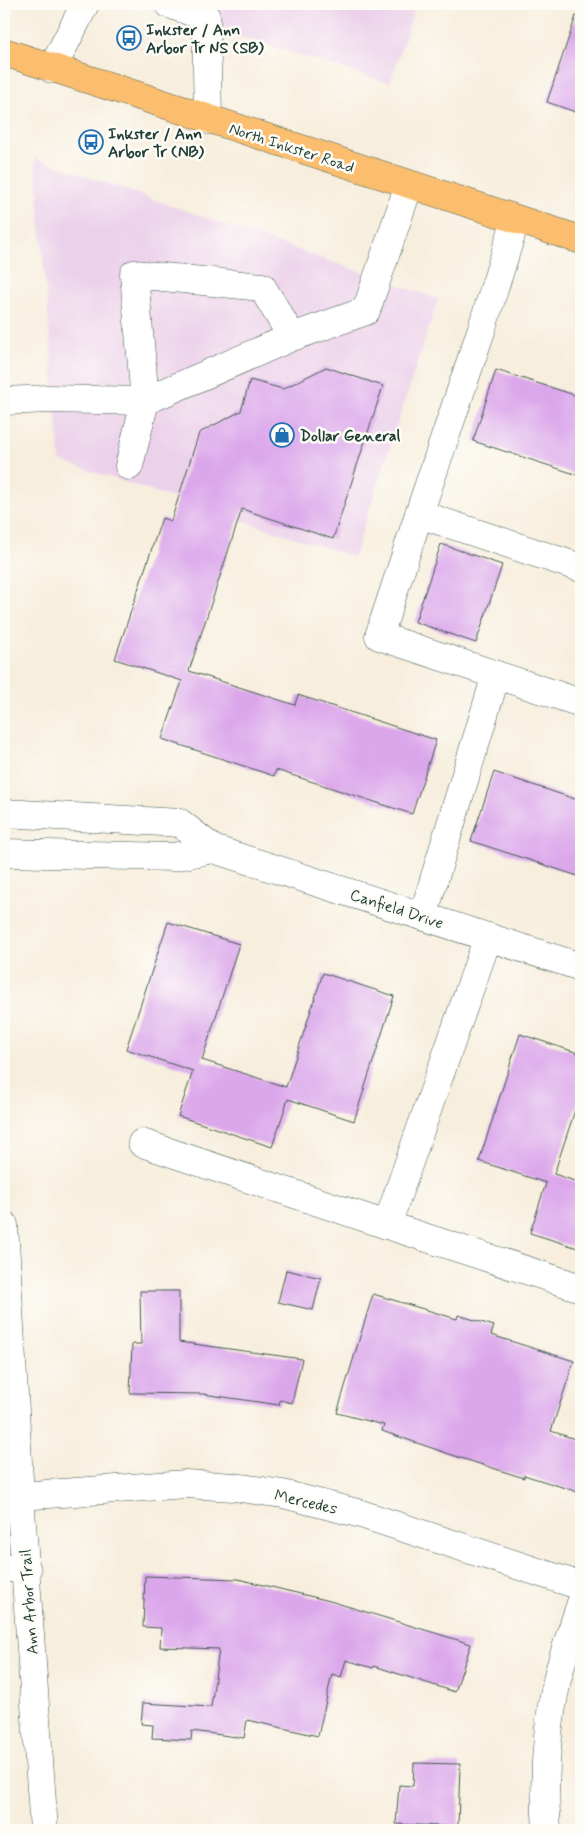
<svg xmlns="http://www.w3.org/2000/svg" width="585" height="1834" font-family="Mynerve,sans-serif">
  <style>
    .built { fill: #ecd1ea }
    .building { fill: #dba7eb }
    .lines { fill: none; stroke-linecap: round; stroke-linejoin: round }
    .minor-casing { stroke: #3f584d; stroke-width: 29 }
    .major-casing { stroke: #3f584d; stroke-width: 29 }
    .minor { stroke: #fff; stroke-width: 28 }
    .major { stroke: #fbbe6e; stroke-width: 28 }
    .labels { text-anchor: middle; stroke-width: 5; stroke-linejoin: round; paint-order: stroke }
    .poi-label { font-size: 16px; font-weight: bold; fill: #1f3d34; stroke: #fdfcf7; text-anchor: start }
    .street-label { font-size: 16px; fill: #1f3d34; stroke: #fdfcf7 }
  </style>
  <rect width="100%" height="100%" fill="#fdfcf7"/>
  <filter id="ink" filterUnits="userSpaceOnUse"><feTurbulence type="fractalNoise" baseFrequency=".02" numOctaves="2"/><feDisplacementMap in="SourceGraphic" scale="10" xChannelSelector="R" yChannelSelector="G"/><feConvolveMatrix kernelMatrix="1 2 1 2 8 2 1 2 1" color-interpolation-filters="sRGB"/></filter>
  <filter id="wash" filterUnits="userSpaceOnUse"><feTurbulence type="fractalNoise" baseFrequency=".0096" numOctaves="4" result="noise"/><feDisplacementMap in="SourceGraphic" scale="20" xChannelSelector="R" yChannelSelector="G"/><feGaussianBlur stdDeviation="1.12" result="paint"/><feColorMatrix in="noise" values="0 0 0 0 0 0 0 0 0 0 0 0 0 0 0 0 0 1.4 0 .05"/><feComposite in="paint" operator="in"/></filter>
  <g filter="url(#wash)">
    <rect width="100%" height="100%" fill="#f7eedd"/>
    <g class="built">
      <path d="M133,4H416L390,83Z"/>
      <path d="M35,158L438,299L354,557L60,461Z"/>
    </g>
    <g id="blocks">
      <g class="building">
        <path d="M576,16H581V114L547,102Z"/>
        <path d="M326,367L383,386L333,539L242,509L189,671L295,705L298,695L436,740L412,814L276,770L274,776L162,739L182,681L115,659L162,518L171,521L199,433L241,411L250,380L283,389Z"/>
        <path d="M496,370L581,397V476L473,441Z"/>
        <path d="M441,544L502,565L476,643L415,622Z"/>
        <path d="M494,772L581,801V877L471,841Z"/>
        <path d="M168,922L239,944L202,1060L286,1087L323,973L394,996L354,1121L288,1099L272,1147L178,1116L193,1071L126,1049Z"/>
        <path d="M520,1034L581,1054V1092L554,1174L581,1183V1249L530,1233L546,1183L479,1161Z"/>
        <path d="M286,1270L321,1278L313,1310L278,1302Z"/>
        <path d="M140,1291H179V1342L302,1359L292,1403L280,1400L279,1405L203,1394L130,1393L132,1344H141Z"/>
        <path d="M373,1294L457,1319L458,1315L494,1326L491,1335L574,1361L551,1431L581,1441V1493L524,1475V1478L464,1459L382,1431L384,1425L337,1413Z"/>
        <path d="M145,1576L238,1579L330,1601L471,1644L455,1692L374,1666L373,1668L346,1660L341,1677L332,1674L318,1736L247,1720L244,1738L192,1731L191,1740L152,1738L153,1725L141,1724L143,1703L211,1707L219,1649L160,1647L161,1628L143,1627Z"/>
        <path d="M414,1763L460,1764L458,1827L396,1824L399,1785L413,1786Z"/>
      </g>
    </g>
  </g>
  <g filter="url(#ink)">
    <use href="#blocks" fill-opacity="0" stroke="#3f584d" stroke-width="1"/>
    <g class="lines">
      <g class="minor-casing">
        <g id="minor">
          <path d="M169,4L206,17L208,120"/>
          <path d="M52,69L85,4"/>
          <path d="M292,337L145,401L134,274L262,287L292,337L366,311L409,185"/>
          <path d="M4,401L48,399L145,401L129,466"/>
          <path d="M419,514L481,331L516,219"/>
          <path d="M581,568L419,514L379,636L581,703"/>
          <path d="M4,813L180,823L213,849L581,967"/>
          <path d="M4,853L173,857L213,849"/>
          <path d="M423,916L496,675"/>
          <path d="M488,937L387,1225L581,1288"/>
          <path d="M142,1143L387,1225"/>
          <path d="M4,1225L20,1496L44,1830"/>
          <path d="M20,1496L186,1484L234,1487L283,1494L361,1514L581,1586"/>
          <path d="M4,1567L27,1570"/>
          <path d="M547,1830C543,1780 546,1730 557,1680C563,1654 573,1628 581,1603"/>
        </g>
      </g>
      <g class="major-casing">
        <path id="major" d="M4,52L581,240"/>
      </g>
      <use href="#minor" class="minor"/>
      <use href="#major" class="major"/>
    </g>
  </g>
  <defs>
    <g id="bus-ring" transform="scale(1.25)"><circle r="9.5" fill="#fdfcf7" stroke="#1f6fb2" stroke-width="1.5"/><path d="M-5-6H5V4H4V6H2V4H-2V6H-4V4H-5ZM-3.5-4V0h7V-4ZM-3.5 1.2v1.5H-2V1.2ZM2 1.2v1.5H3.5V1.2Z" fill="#1f6fb2"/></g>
    <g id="shop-ring" transform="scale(1.25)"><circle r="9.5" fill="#fdfcf7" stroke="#1f6fb2" stroke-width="1.5"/><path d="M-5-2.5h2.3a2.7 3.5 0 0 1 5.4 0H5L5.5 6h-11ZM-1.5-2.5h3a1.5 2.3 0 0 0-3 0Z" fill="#1f6fb2"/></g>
  </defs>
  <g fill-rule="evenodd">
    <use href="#bus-ring" x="129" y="38"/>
    <use href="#bus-ring" x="91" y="142"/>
    <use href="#shop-ring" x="282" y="435"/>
  </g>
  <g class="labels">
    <g class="poi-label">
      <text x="146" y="35">Inkster / Ann<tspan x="146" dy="18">Arbor Tr NS (SB)</tspan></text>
      <text x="108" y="139">Inkster / Ann<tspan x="108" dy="18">Arbor Tr (NB)</tspan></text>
      <text x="300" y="441">Dollar General</text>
    </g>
    <g class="street-label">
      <text transform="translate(292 147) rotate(18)" y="6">North Inkster Road</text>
      <text transform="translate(397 908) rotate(18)" y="6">Canfield Drive</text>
      <text transform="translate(306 1501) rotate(13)" y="6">Mercedes</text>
      <text transform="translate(28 1602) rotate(-94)" y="6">Ann Arbor Trail</text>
    </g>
  </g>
  <rect width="585" height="1834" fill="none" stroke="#fdfcf7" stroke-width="20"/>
</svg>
